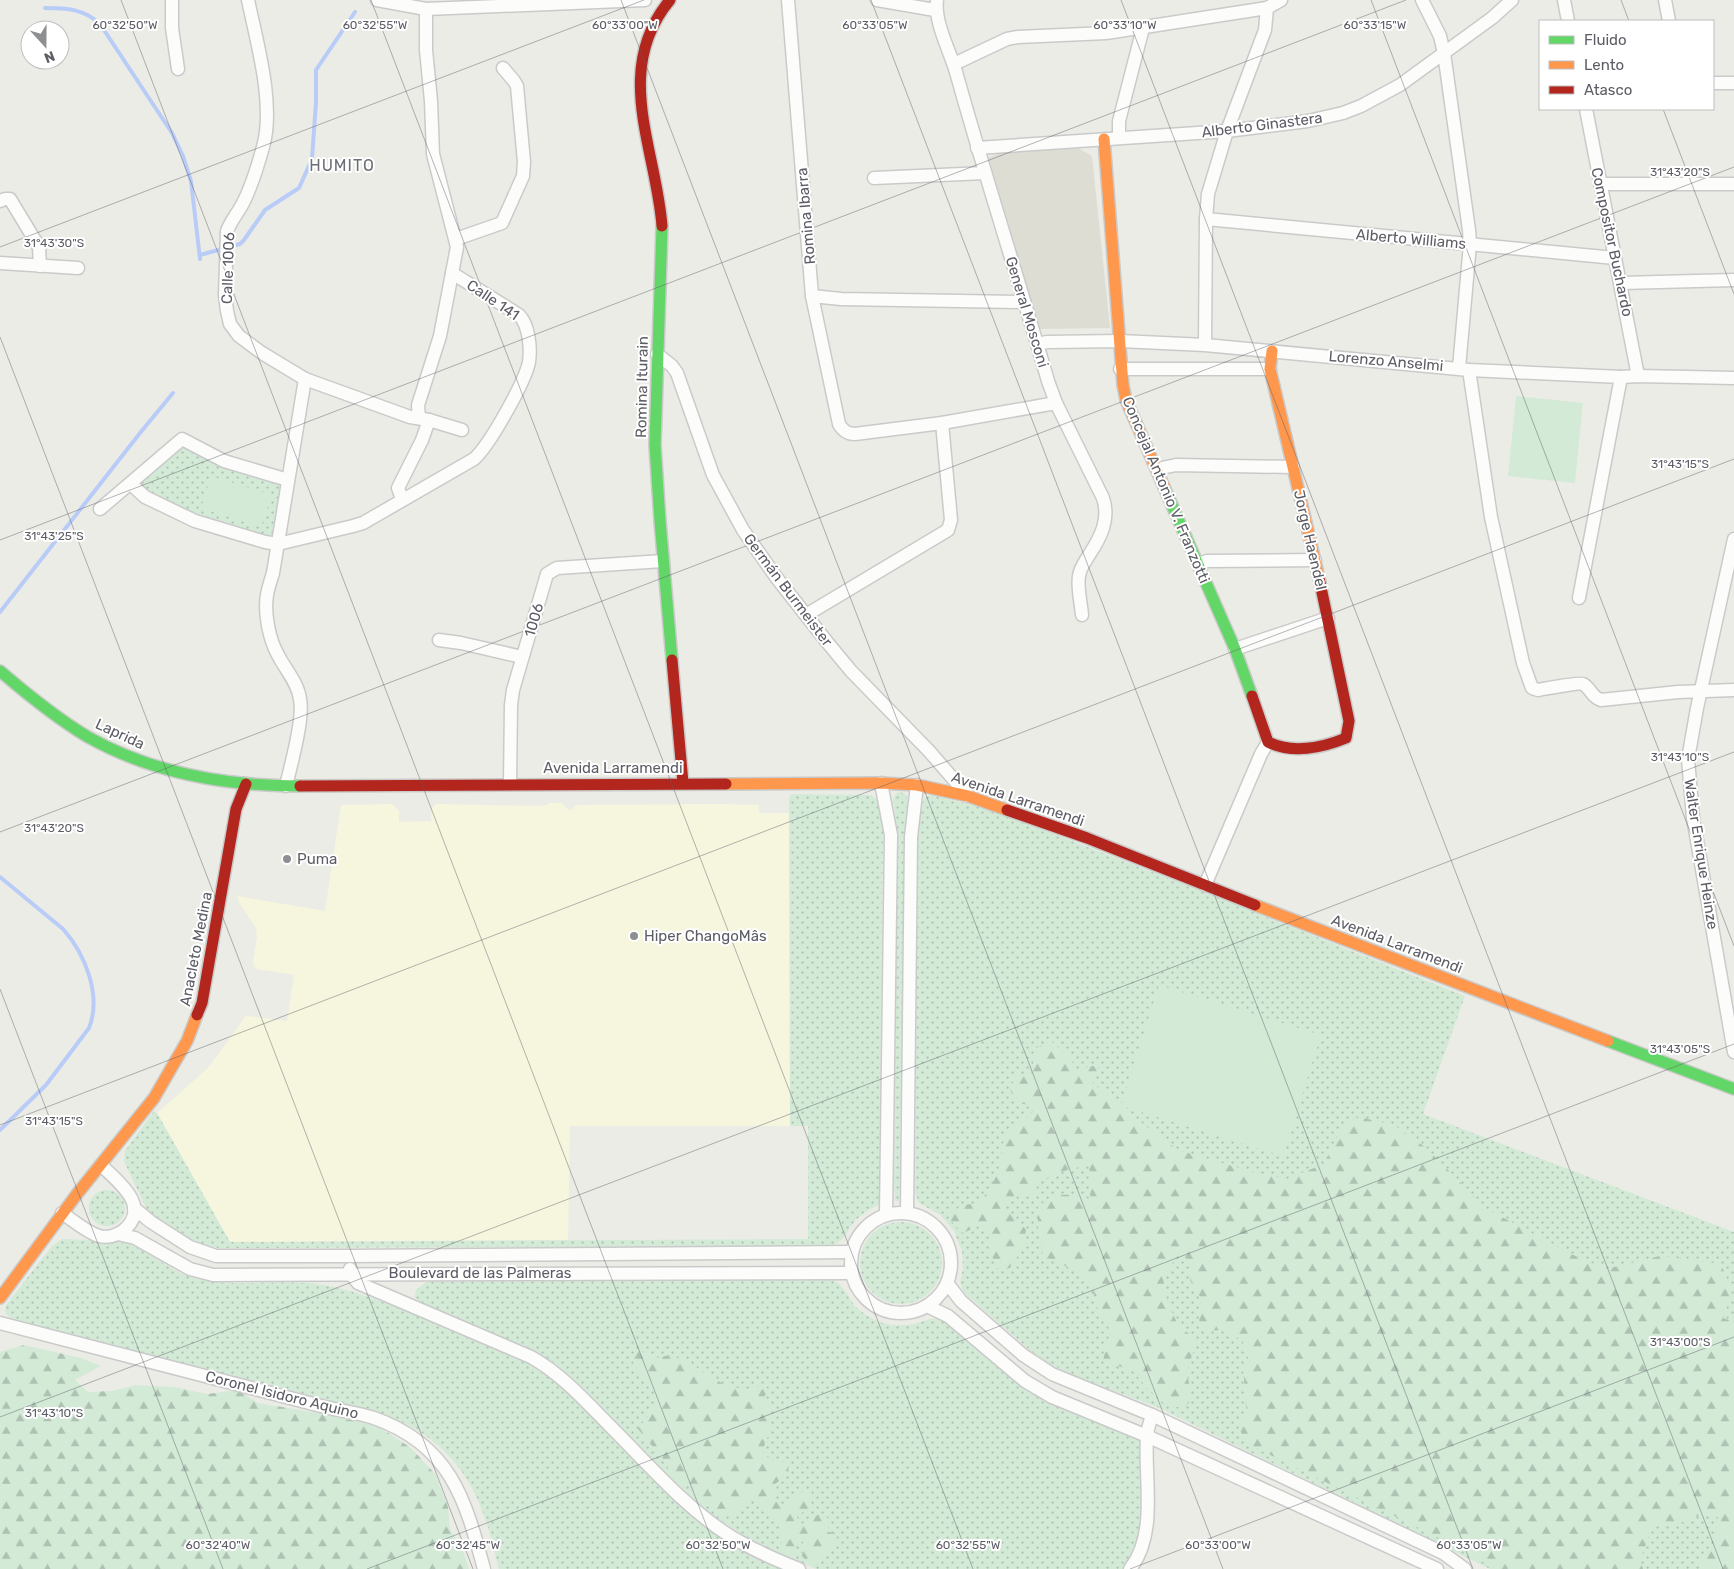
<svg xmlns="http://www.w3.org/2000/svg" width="1734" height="1569" font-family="Rubik,sans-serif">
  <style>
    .commercial { fill: #f6f6de }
    .education { fill: #ddddd4 }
    .grass { fill: url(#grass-dots) }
    .forest { fill: url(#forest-firs) }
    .pitch { fill: #d3ead7 }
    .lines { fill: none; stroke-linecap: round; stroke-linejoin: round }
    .stream { stroke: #b9ccf8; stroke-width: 4 }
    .street-casing { stroke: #cacaca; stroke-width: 15 }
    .fast-casing { stroke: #cacaca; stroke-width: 14 }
    .slow-casing { stroke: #cacaca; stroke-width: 14 }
    .jam-casing { stroke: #cacaca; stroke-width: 14 }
    .street { stroke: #fcfcfb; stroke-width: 12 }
    .fast { stroke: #63d668; stroke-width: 11 }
    .slow { stroke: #ff974d; stroke-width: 11 }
    .jam { stroke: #b3261e; stroke-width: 11 }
    .ticks { fill: none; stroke: #5c5d65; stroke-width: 1; stroke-opacity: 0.45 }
    .poi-dot { fill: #8e8f92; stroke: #fff; stroke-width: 2 }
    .labels { text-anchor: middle; stroke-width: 4; stroke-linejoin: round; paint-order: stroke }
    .street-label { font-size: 15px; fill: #5c5d65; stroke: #fff }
    .poi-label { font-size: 15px; fill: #5c5d65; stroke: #fff; text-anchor: start }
    .neighbourhood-label { font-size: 16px; letter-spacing: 1px; fill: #6c6f77; stroke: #fff }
    .ticks-label { font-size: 12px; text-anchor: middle; fill: #5c5d65; stroke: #fff; stroke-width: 4; stroke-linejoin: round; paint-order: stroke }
  </style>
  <defs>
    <pattern id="grass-dots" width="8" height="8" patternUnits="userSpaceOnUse" patternTransform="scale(1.25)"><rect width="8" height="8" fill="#d3ead7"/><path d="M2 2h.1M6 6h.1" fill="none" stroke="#aec1b2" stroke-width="1.8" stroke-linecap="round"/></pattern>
    <pattern id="forest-firs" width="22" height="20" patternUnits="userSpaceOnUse" patternTransform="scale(1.25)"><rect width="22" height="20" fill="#d3ead7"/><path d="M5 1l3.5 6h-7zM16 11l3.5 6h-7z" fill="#aec1b2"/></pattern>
  </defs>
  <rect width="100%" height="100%" fill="#ecece6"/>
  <path class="commercial" d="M548,803H562L570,811L576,805L720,804L759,805V813H792L790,1126H570L568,1240L230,1242L157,1113L208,1068L246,1016L287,1021L294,975L257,969L254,966L253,961L257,938L256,928L240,904L237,896L325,911L341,805L392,804L399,811V822L431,821L432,808L436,804L536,806L548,805Z"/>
  <path class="education" d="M1078,148L1092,156L1110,328L1038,329L985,159L1000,153Z"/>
  <g class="grass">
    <path d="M179,446H185L280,484L281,486L277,533L271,538L191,513L140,487L139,482Z"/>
    <path d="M901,792L907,796L908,803L904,839L900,1183L899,1201H895L894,1184L898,840L893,799L897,793Z"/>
    <path d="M794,794L871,795L877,800L883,830L879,1205C870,1208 862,1214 855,1221C846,1231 844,1244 829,1246L218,1248L200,1244L194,1241L156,1218L148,1212L124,1161L125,1151L154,1111L157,1113L230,1242L808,1239V1126H790L789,799L790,795Z"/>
    <path d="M932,795L995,811L1196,889L1465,996L1423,1114L1734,1232V1569H1490L1157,1407L1079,1378L1050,1364L1032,1352L969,1297L963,1291L960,1282L963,1268L962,1252L954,1231L940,1215L919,1203L915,1193L918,835L923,801L926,797Z"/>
    <circle cx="107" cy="1208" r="18"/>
    <circle cx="901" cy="1263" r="41"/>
    <path d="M62,1239C81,1240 114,1239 131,1245C154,1254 172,1273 197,1279C232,1287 272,1280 308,1283C362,1288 413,1315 463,1336C490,1347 520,1356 545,1373C567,1387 584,1408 602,1427C656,1482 707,1540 780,1569H499C494,1551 490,1531 483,1513C467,1467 433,1432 387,1416L12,1320L5,1312L6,1305L52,1246Z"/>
    <path d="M828,1279C844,1281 847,1298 857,1308C864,1314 872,1319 880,1322C890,1326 904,1326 914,1324C926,1321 932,1316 944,1320L1005,1373L1034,1394L1139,1440L1141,1445C1142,1486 1150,1535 1123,1569H816L757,1544L708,1513L662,1469L582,1388L554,1363L535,1352L513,1342L423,1305L415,1297L416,1290L426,1282Z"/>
  </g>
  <g class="forest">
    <path d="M1051,1041L1069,1057L1077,1069L1099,1065L1092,1086L1110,1090L1118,1105L1178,1150L1253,1172L1287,1179L1324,1164L1342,1127L1359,1117L1394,1125L1425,1147L1487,1209L1571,1254L1606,1269L1660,1256L1721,1264L1732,1291L1723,1318L1734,1322V1569H1703L1699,1563L1714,1542L1718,1517L1703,1514L1673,1526L1653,1525L1640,1560L1643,1569H1496L1433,1535L1250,1445L1239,1429L1238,1421L1249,1414L1243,1398L1245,1387L1243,1372L1248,1359L1242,1340L1221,1330L1204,1331L1199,1320L1202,1300L1190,1280L1189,1260L1178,1254L1163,1279L1167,1301L1179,1327L1197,1339L1187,1372L1192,1400L1183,1408L1166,1405L1147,1388L1133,1371L1103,1361L1107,1343L1111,1331L1098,1310L1092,1288L1078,1272L1043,1256L1038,1228V1207C1058,1190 1066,1194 1090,1199L1091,1176L1088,1165L1067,1170L1040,1181L1033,1194L1018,1196L1003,1207L1026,1229L1023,1248L1010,1268H996L991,1253V1235L979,1226L963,1233L951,1221L950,1213L963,1205L979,1203C988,1192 996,1179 1000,1165C1002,1156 1002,1145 1005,1137C1014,1120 1025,1122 1036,1108L1021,1103L1010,1090L1016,1074L1032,1076L1034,1049Z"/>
    <path d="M24,1345L81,1358L101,1366L75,1380L88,1392L112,1391L136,1385L174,1387L207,1394L237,1390L258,1403L318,1413L378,1426L411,1448L435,1474L448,1507L450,1529L463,1551L469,1569H0V1352Z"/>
    <path d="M637,1350L659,1358L669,1355L689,1362L703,1372L725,1385L747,1390L764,1385L768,1389L763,1400L770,1407L771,1433L765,1441L763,1456L787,1463L789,1473L775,1484L774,1498L778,1504H787L795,1495L810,1489L813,1497L810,1509L797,1515L798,1526L821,1513L829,1519L828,1532L835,1533L838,1541L817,1565L809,1564L802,1556L803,1540H795L796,1552L789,1556L779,1552L782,1542L780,1521L770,1517L754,1501L748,1500L732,1515L725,1517L716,1514L710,1507L700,1503L691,1495V1486L681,1485L669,1472L667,1464L638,1429L654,1408L657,1391C649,1380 638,1373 632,1360Z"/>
  </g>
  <g class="pitch">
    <path d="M1516,396L1583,403L1575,483L1508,476Z"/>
    <path d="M211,476L272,495L261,527L201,508Z"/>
    <path d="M1159,985L1321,1035L1283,1156L1121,1106Z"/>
  </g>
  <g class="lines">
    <g class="stream">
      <path d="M45,8C67,8 84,9 100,24L172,133L183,156L191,181L200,259"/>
      <path d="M200,255L240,244L244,240L265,210L299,188L312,159L316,102V70L355,12"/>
      <path d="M0,612L140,433L173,393"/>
      <path d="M0,877L63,929C85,954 102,995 89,1028L46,1085L0,1130"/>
    </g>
    <g class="street-casing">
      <g id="street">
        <path d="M172,0V28L178,69"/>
        <path d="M248,0C257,43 275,105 263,147C258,165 252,185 244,201C239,212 231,220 227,231L225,295L227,311L230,324L239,336L262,353L305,379L410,417L429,420L422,440L398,488L402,499"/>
        <path d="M377,0L426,9L645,0"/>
        <path d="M788,0L812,296L839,424C843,431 847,434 855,434L942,423L1056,403"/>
        <path d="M877,0L935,10"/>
        <path d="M937,0C934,22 950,51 956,72C985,176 1018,278 1048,381L1056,403L1103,498C1110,519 1101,537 1089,555C1085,562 1080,568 1079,576C1077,588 1081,603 1082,615"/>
        <path d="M1422,0L1440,36L1444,53L1469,230L1470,244L1459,368"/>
        <path d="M1564,0L1568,21"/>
        <path d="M1665,0L1669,21"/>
        <path d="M954,64L1007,39L1018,37L1106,33L1267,8L1281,0"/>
        <path d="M1713,83H1734"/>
        <path d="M1586,109L1638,376"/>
        <path d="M1119,138V121L1143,28"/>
        <path d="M977,148L1227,131L1308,121L1343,113L1361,106L1400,85L1492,18L1512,0"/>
        <path d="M874,178L985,173"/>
        <path d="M1600,184H1734"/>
        <path d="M0,201L5,199H10L39,247L40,266"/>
        <path d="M1206,219L1615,258"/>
        <path d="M456,239L502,223L523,176L524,162L517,86L514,81L503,68"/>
        <path d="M0,263L78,268"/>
        <path d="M1621,283L1734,280"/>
        <path d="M812,296L841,299L1024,302"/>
        <path d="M1037,344L1047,342L1120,341L1205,345L1469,370L1621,377L1638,376L1734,378"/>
        <path d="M1205,345L1206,219L1208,194L1227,131L1265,30L1267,8"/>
        <path d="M657,354L672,366L677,373L713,475L743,530L776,577L827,642L851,671L929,751L968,796"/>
        <path d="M1120,369H1270"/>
        <path d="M1469,370L1491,517L1523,663L1532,688L1538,690C1545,689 1578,682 1583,684C1591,688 1591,697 1601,700L1678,692L1734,690"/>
        <path d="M419,418L418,405L440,336L457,247L433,154L431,101L426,50V9"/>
        <path d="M429,420L462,430"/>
        <path d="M1157,469L1176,465L1293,467"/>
        <path d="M131,484L145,497L195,521L265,542L278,544L353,526L363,523L474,459C489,446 525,382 529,362C531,348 529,325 519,315L452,273"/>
        <path d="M100,509L182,439L224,461L288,480"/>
        <path d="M1734,539L1697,708L1688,759L1693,818L1734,1052"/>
        <path d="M1198,564L1207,561L1315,560"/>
        <path d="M1579,598L1621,377"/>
        <path d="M806,615L948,530L951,520L942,423"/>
        <path d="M439,640L461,643L522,657"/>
        <path d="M1235,649L1328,618"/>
        <path d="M881,783L891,835L886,1215"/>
        <path d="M510,784L511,705L513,690L547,574L557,568L663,561"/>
        <path d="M286,786C291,764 304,719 300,699C298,683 285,669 278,655C269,639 264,613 267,595C268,588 271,580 273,573L305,379"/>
        <path d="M1205,885L1261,754L1268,742"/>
        <path d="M134,1208L151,1222L190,1247L216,1256H350L852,1252"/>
        <circle cx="901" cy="1263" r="50"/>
        <path d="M62,1213C73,1220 86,1232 99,1236C107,1238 117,1236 124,1230C152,1206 117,1181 101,1165"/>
        <path d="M907,1213L911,837L917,785"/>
        <path d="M118,1234L135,1238L190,1269L213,1275L851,1273"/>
        <path d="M350,1269V1273L358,1283L531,1357C563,1375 587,1403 613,1429C649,1465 684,1506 727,1534C750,1549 774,1559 799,1569"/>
        <path d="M947,1283L961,1301L1023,1355L1052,1374L1152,1415L1443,1553L1465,1569"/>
        <path d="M927,1306L948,1316L1025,1381L1052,1397L1147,1436L1437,1569"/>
        <path d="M0,1323L325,1407C341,1411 359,1413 374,1418C450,1445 465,1498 484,1569"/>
        <path d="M1130,1569C1158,1534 1144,1479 1147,1437C1147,1430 1150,1422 1152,1415"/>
      </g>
    </g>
    <g class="fast-casing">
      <g id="fast">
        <path d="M662,226L655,445L660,521L672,660"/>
        <path d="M1164,487L1235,649L1252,696"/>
        <path d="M0,671C28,695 56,718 88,737C152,773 228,786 300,786"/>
        <path d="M1608,1041L1734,1089"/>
      </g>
    </g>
    <g class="slow-casing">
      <g id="slow">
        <path d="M1104,139L1123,385L1126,400L1164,487"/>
        <path d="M1272,351L1270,369L1319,578"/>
        <path d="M726,784L881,783L917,785L968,796L1007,810"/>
        <path d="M1255,905L1608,1041"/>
        <path d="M0,1298L77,1194L154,1098L187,1041L197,1015"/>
      </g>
    </g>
    <g class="jam-casing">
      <g id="jam">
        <path d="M662,226C656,148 612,70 670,0"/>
        <path d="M672,660L683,783"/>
        <path d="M1252,696L1268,742C1292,754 1322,748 1346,738L1349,721L1319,578"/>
        <path d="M300,786L726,784"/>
        <path d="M1007,810L1087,838L1255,905"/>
        <path d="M197,1015L202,1003L236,809L246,784"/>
      </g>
    </g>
    <use href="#street" class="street"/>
    <use href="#fast" class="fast"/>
    <use href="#slow" class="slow"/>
    <use href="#jam" class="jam"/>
  </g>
  <path class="ticks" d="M121,0L723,1569M371,0L973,1569M621,0L1223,1569M871,0L1473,1569M1121,0L1723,1569M1371,0L1734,946M1621,0L1629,21M1663,109L1734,294M0,247L644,0M0,337L473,1569M0,540L1406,0M0,832L1734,167M0,989L223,1569M0,1125L1734,459M0,1417L1734,752M367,1569L1734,1044M1130,1569L1734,1337"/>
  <g class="poi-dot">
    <circle cx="287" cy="859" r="5"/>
    <circle cx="634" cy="936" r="5"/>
  </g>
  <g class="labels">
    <g class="street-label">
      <text transform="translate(1262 125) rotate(-7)" y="5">Alberto Ginastera</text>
      <text transform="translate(806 216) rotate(-95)" y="5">Romina Ibarra</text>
      <text transform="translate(1411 239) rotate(5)" y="5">Alberto Williams</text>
      <text transform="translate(1612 242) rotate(78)" y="5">Compositor Buchardo</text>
      <text transform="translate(228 268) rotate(-88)" y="5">Calle 1006</text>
      <text transform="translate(493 300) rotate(34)" y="5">Calle 141</text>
      <text transform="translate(1027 312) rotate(73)" y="5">General Mosconi</text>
      <text transform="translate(1386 361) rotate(5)" y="5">Lorenzo Anselmi</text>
      <text transform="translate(642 387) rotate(-89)" y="5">Romina Iturain</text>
      <text transform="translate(1166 490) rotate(67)" y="5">Concejal Antonio V. Franzotti</text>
      <text transform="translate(1310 540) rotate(77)" y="5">Jorge Haendel</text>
      <text transform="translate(788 590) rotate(53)" y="5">Germán Burmeister</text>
      <text transform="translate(534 620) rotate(-74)" y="5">1006</text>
      <text transform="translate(120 734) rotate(25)" y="5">Laprida</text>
      <text x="613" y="773">Avenida Larramendi</text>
      <text transform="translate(1018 799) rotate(19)" y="5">Avenida Larramendi</text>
      <text transform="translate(1701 854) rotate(81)" y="5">Walter Enrique Heinze</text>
      <text transform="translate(1397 944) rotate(21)" y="5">Avenida Larramendi</text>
      <text transform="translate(196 949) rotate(-79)" y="5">Anacleto Medina</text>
      <text x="480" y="1278">Boulevard de las Palmeras</text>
      <text transform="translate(282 1395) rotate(14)" y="5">Coronel Isidoro Aquino</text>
    </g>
    <g class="poi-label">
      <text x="297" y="864">Puma</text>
      <text x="644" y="941">Hiper ChangoMâs</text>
    </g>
    <g class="neighbourhood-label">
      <text x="342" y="171">HUMITO</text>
    </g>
  </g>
  <g class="ticks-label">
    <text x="125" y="29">60°32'50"W</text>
    <text x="375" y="29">60°32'55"W</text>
    <text x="625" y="29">60°33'00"W</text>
    <text x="875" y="29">60°33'05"W</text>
    <text x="1125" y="29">60°33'10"W</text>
    <text x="1375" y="29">60°33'15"W</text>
    <text x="1680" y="176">31°43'20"S</text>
    <text x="54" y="247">31°43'30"S</text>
    <text x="1680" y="468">31°43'15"S</text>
    <text x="54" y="540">31°43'25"S</text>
    <text x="1680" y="761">31°43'10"S</text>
    <text x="54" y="832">31°43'20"S</text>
    <text x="1680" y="1053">31°43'05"S</text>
    <text x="54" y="1125">31°43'15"S</text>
    <text x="1680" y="1346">31°43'00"S</text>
    <text x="54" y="1417">31°43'10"S</text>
    <text x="218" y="1549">60°32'40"W</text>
    <text x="468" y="1549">60°32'45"W</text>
    <text x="718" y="1549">60°32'50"W</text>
    <text x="968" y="1549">60°32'55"W</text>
    <text x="1218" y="1549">60°33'00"W</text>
    <text x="1469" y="1549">60°33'05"W</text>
  </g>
  <rect x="1539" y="20" width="175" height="90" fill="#ffffff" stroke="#bebec1"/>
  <rect x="1549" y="36" width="25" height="8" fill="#63d668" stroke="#bebec1"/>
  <text x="1584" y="45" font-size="15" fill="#5c5d65">Fluido</text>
  <rect x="1549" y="61" width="25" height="8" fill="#ff974d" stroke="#bebec1"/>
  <text x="1584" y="70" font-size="15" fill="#5c5d65">Lento</text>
  <rect x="1549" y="86" width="25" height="8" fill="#b3261e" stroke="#bebec1"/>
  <text x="1584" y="95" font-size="15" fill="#5c5d65">Atasco</text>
  <g transform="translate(45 45) rotate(159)"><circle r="24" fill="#ffffff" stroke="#bebec1"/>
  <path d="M0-4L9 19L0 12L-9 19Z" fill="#8e8f92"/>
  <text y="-8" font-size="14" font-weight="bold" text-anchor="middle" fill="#5c5d65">N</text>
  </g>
</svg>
